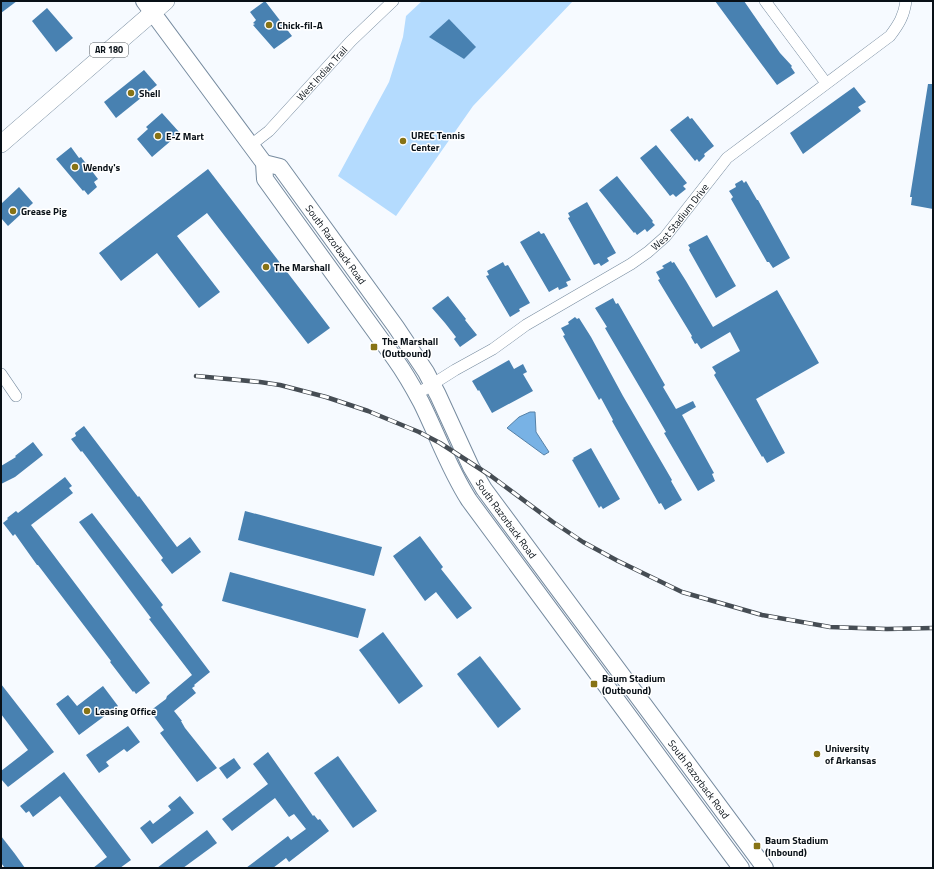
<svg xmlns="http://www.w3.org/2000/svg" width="934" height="869" font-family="'Titillium Web',sans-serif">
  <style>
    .green { fill: #b4dbfe }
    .water { fill: #78b2e5; stroke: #5681a7 }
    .building { fill: #4881b1 }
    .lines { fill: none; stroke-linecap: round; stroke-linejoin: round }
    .street-casing { stroke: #768b9f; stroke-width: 12 }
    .secondary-casing { stroke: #768b9f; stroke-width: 18 }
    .primary-casing { stroke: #768b9f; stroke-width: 18 }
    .street { stroke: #fff; stroke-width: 11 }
    .secondary { stroke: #fff; stroke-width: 16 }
    .primary { stroke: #fff; stroke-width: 17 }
    .rail-casing { stroke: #464d54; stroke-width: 4.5 }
    .rail { stroke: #fff; stroke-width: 3; stroke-dasharray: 9; stroke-linecap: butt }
    .poi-dot { fill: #877315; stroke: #fff; stroke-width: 1.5 }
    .labels { text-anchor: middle; stroke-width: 3; stroke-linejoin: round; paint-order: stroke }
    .shield { fill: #fff; stroke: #52585d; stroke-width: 1 }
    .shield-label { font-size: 9px; font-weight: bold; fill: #081017 }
    .poi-label { font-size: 10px; font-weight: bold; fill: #081017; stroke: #fff; text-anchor: start }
    .street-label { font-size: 10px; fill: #081017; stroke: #fff }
  </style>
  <rect width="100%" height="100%" fill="#f6faff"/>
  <path class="green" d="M422,1H573L473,106L396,216L338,176L389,82L403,37L406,16Z"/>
  <path class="water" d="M530,412H535L536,432L549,452L544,455L507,428L519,417Z"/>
  <g class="building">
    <path d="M1,1H17L1,13Z"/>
    <path d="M265,1L292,36L274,49L253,25L255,24L253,23L256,20L250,12Z"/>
    <path d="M715,1H744L780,53L792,66L791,67L795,73L777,85Z"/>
    <path d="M47,8L73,38L56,52L32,21Z"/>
    <path d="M449,19L476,47L464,59L429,37Z"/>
    <path d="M144,70L157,85L116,118L104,102Z"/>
    <path d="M928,84H933V209L911,205L912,197H910Z"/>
    <path d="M854,87L866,102L858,107L861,111L803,154L790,133Z"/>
    <path d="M162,113L180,133L152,157L137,139L148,129L146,127Z"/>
    <path d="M688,116L690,119L692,118L714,146L704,154L705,156L699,162L697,159L695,161L670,130Z"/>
    <path d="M656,145L687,183L683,186L686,189L676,197L673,194L670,196L640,158Z"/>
    <path d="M71,147L79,158L81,157L98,179L94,182L97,187L88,195L84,190L83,191L56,159Z"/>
    <path d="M208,169L330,328L308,344L207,213L177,236L220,292L199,308L157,253L121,281L99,253Z"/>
    <path d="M617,176L653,221L652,222L655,225L647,232L645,229L637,235L635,232L634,233L599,190Z"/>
    <path d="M742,180L744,183L746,181L757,200H758L790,258L773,268L769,262H767L731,199L733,197L729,191L736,187L735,184Z"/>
    <path d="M19,187L33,203L8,226L1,218V204Z"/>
    <path d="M587,202L616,253L607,258L609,261L601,266L599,263L594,265L568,218L570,217L568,213Z"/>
    <path d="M539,231L541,234L544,233L571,280L566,282L568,286L559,290L558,287L549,292L520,242Z"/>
    <path d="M707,235L736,286L716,298L689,250L690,248L688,245Z"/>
    <path d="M671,261L672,263L674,262L686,281L713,327L777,290L819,363L756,399L785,453L767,463L763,456L762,457L714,375L716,373L712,367L740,351L730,332L701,349L697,343L695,344L691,337L692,336L658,280L660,279L656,272L664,268L662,266Z"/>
    <path d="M503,262L505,266L508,265L530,303L519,309L520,311L510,317L486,276L489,275L487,271Z"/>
    <path d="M448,296L466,319L465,320L477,335L460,347L454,339L456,337L445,323L432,308Z"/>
    <path d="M613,298L616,304L618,303L665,385L663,387L676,409L693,401L696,407L682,415L714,473L712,474L715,481L698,491L664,433L666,432L655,413L605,328L607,327L595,308Z"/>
    <path d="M575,317L577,319L579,318L591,337L623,396L672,480L671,481L682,500L665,510L661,503L659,504L612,421L613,420L601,398L599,400L563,336L565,335L561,328L569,324L568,322Z"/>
    <path d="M509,360L514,369L523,364L527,372L523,374L533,391L492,413L479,390L478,391L472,381Z"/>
    <path d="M84,426L138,497L139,496L177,547L190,537L201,552L172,574L161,560L163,558L82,451L81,452L71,439L76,436L75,433Z"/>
    <path d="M33,442L43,455L15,477L1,484V466L16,457L15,456Z"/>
    <path d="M591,448L620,499L603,509L601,506L599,508L572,460L574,459L573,458Z"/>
    <path d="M65,477L72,486L69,488L73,493L31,525L150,683L136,694L134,691L133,692L110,662L111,661L38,565H37L15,534L13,536L3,523L8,519L7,518L16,511L18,513Z"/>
    <path d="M245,511L382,547L374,576L238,540Z"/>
    <path d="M92,513L163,605L161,607L210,672L194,685L195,686L192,688L196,693L174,711L182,721H181L185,728L217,768L197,782L160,733L164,730L150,711L166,699L167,696L192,675L149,619L151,618L79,522Z"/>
    <path d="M420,536L443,567L441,569L472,608L457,619L436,592L425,601L393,556Z"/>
    <path d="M230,572L366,609L358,638L222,601Z"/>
    <path d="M383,632L423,686L399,704L359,650Z"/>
    <path d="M480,656L521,709L498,728L457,674Z"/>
    <path d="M1,684L54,752L8,787L1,779V771L28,750L1,714Z"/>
    <path d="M103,686L118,706L79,735L56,704L68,695L77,706Z"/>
    <path d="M128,726L140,742L127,752L124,749L106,762L109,766L99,773L86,755Z"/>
    <path d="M268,752L313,816L314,815L318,820L320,819L329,831L289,862L286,858L273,868H246L288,836L291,840L306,829L294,814L289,817L275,798L232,831L222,819L268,784L253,764Z"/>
    <path d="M338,756L377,811L353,828L314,773Z"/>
    <path d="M234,758L241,768L227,779L219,768Z"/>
    <path d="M64,772L131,860L120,868H93L107,857L60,796L33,817L29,811L26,813L20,806Z"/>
    <path d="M180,796L194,813L152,844L140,828L150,820L153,824L171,810L168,806Z"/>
    <path d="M207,830L217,843L209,849L183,868H157Z"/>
    <path d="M1,836L15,854L25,868H5L1,863Z"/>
  </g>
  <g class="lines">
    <g class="street-casing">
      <g id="street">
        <path d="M765,1L826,83"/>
        <path id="s1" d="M251,145L269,131L351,41L393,1"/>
        <path d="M1,374L16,396"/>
        <path id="s2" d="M417,394L455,370L493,349L526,325L631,264L648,252L665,237L727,158L890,36C899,24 904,16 906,1"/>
      </g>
    </g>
    <g class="secondary-casing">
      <g id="secondary">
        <path d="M144,1L264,163L265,179L395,359C405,373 413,387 421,402C437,434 449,469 469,500L741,868"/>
        <path id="s3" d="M264,163L280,167L396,327L426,372L438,395L471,467L484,489L765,868"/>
      </g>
    </g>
    <g class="primary-casing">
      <path id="primary" d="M1,144L166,1"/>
    </g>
    <use href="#street" class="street"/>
    <use href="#secondary" class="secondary"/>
    <use href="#primary" class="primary"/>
    <g class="rail-casing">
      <path id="rail" d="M196,376L260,382L280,385L326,397L368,411L419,432L440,443L491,476L553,522L583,542L618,561L682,592L762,615L830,627L887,629L933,628"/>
    </g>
    <use href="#rail" class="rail"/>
  </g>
  <g class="poi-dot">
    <circle cx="269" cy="25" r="4"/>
    <circle cx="131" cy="93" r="4"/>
    <circle cx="158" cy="136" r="4"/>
    <circle cx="403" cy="141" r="4"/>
    <circle cx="75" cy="167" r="4"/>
    <circle cx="13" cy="211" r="4"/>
    <circle cx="266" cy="267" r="4"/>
    <rect x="370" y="343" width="8" height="8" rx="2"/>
    <rect x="590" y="680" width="8" height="8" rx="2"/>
    <circle cx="87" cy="711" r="4"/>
    <circle cx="817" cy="754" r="4"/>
    <rect x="753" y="842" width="8" height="8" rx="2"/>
  </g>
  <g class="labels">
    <rect class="shield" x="90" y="43" width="38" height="14" rx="3"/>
    <g class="shield-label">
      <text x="109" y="53">AR 180</text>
    </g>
    <g class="poi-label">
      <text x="277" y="29">Chick-fil-A</text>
      <text x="139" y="97">Shell</text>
      <text x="411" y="139">UREC Tennis<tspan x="411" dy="12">Center</tspan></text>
      <text x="166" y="140">E-Z Mart</text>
      <text x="83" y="171">Wendy's</text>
      <text x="21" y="215">Grease Pig</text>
      <text x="274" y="271">The Marshall</text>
      <text x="382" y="345">The Marshall<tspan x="382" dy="12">(Outbound)</tspan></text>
      <text x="602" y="682">Baum Stadium<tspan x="602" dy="12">(Outbound)</tspan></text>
      <text x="95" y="715">Leasing Office</text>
      <text x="825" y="752">University<tspan x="825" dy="12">of Arkansas</tspan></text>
      <text x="765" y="844">Baum Stadium<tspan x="765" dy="12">(Inbound)</tspan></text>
    </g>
    <g class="street-label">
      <text dy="4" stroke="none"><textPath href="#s1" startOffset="101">West Indian Trail</textPath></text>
      <text dy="4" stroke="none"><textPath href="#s2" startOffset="319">West Stadium Drive</textPath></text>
      <text dy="4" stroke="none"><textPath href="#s3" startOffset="112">South Razorback Road</textPath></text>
      <text dy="4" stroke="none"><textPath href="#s3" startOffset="436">South Razorback Road</textPath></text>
      <text dy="4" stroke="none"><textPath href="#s3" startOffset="760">South Razorback Road</textPath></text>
    </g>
  </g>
  <rect width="934" height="869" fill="none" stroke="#081017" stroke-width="4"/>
</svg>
